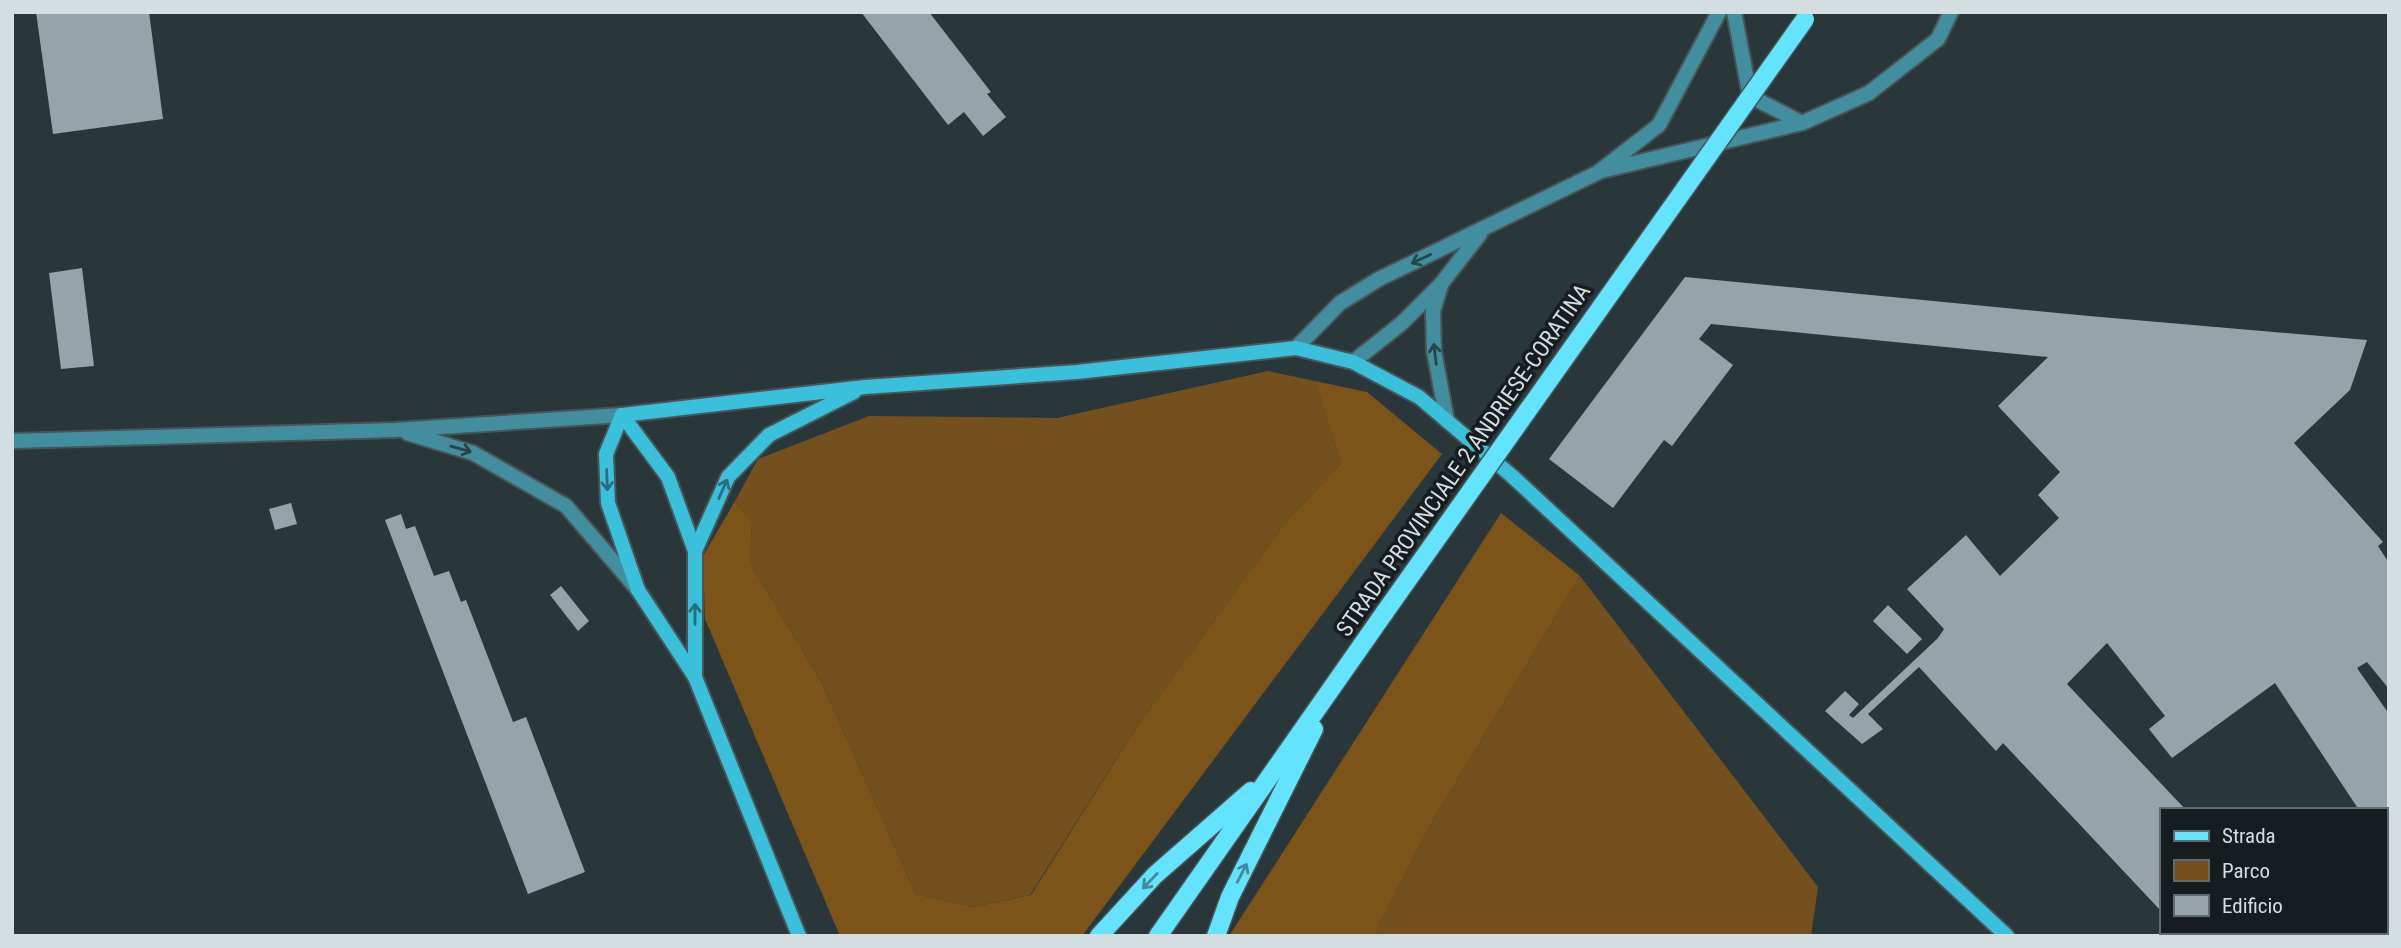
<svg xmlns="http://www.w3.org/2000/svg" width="2401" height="948" font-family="'Roboto Condensed',sans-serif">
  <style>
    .green { fill: #74501f }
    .forest { fill: #7c5319 }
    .building { fill: #94a4a8 }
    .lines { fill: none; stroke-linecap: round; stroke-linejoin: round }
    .street-casing { stroke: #485558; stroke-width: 18 }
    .secondary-casing { stroke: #485558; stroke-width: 18 }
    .primary-casing { stroke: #485558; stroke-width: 21 }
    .street { stroke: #438e9e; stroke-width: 14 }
    .secondary { stroke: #3ac0da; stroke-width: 14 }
    .primary { stroke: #64e3fe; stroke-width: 18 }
    .primary-bridge-casing { stroke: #485558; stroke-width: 21; stroke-linecap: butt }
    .primary-bridge { stroke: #64e3fe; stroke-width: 18 }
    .oneway { stroke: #26454b }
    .oneway2 { stroke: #286e7c }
    .oneway3 { stroke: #418a99 }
    .labels { text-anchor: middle; stroke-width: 7; stroke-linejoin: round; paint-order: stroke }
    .street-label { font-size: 23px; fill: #d4dddf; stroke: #171d1e }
  </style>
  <rect width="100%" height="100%" fill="#29373a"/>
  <g class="green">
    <path d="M1268,371L1315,381L1341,464L1287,520L1138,725L1030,895L973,907L916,894L823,685L750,562L752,523L735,501L758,459L869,416L1057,418Z"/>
    <path d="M1580,576L1818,887L1811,936H1374L1429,827Z"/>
  </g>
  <g class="forest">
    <path d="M1315,381L1367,392L1442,454L1082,936H840L705,619L703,556L735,501L752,523L750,562L823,685L916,894L973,907L1031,895L1138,725L1287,520L1341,464Z"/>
    <path d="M1501,513L1580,576L1429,827L1374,936H1229Z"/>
  </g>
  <g class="building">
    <path d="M36,12H149L163,119L53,134Z"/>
    <path d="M861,12H929L991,92L987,94L1006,117L983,136L964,112L948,125Z"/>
    <path d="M82,268L94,366L61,369L49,273Z"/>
    <path d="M1685,277L2089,316L2367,340L2350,390L2294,443L2383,542L2378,546L2389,563V689L2367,662L2357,668L2389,714V864L2385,866V810H2359L2275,683L2172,758L2149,729L2165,716L2107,643L2067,684L2186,810H2161V911L2003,743L1996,751L1919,667L1868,714L1883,729L1862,744L1825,711L1845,691L1859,704L1849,715L1853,718L1938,638L1944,629L1907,589L1966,535L2000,576L2059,518L2038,495L2060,472L1998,406L2048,357L1711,324L1699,339L1733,365L1672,446L1664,440L1613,508L1549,459Z"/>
    <path d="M291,503L297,524L275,530L269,509Z"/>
    <path d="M401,514L406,529L415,526L434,576L449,571L461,602L466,600L513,722L526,717L585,872L528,894L385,520Z"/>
    <path d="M561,586L589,621L578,631L550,595Z"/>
    <path d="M1888,605L1922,639L1907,654L1873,621Z"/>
  </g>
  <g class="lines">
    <g class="street-casing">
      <g id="street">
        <path d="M1734,12L1750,96L1802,123"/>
        <path d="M1601,171L1802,123L1869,93L1938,39L1951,12"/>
        <path d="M1441,285L1433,311L1434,351L1447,421"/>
        <path d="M1296,348L1340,303L1379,279L1597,173L1659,125L1719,12"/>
        <path d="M1353,362L1402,323L1441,284L1480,234"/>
        <path d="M407,433L473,453L566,506L638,590"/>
        <path d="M12,441L395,430L622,415"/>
      </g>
    </g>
    <g class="secondary-casing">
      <g id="secondary">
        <path d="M622,415L865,387L1077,372L1296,348L1353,362L1419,397L1512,476L2007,936"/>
        <path d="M622,415L606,454L608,503L638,590L695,677L799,936"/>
        <path d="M622,415L668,477L695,551V677"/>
        <path d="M695,551L728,477L769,435L854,392"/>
      </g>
    </g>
    <g class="primary-casing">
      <g id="primary">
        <path d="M1099,936L1155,875L1251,791"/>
        <path d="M1158,936L1385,612"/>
        <path d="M1216,936L1230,897L1314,729"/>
      </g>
    </g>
    <use href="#street" class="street"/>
    <use href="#secondary" class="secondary"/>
    <use href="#primary" class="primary"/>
    <g class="primary-bridge-casing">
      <path id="primary-bridge" d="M1385,612L1805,19"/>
    </g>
    <use href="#primary-bridge" class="primary-bridge"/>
  </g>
  <defs><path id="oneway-shaft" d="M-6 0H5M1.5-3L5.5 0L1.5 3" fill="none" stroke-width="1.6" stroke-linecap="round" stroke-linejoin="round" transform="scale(1.75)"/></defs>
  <g class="oneway">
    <use href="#oneway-shaft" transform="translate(1421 259) rotate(155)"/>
    <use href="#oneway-shaft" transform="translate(1435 354) rotate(-97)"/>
    <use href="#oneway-shaft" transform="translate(461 449) rotate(16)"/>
  </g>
  <g class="oneway2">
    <use href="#oneway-shaft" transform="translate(607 480) rotate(88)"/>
    <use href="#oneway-shaft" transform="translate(723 489) rotate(-66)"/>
    <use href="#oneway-shaft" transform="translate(695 614) rotate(-90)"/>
  </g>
  <g class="oneway3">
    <use href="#oneway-shaft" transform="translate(1242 873) rotate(-63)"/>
    <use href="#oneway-shaft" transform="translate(1150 881) rotate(134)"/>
  </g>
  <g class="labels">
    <g class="street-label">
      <text transform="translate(1463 460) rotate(-55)" y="8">STRADA PROVINCIALE 2 ANDRIESE-CORATINA</text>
    </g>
  </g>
  <rect width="2401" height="948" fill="none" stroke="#d4dddf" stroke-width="28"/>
  <rect x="2160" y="808" width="228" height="126" fill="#171d1e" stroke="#636a6b" stroke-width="2"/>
  <rect x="2174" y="831" width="35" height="10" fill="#64e3fe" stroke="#636a6b" stroke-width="2"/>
  <text x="2222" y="843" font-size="21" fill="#d4dddf">Strada</text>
  <rect x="2174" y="860" width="35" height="21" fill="#74501f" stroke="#636a6b" stroke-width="2"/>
  <text x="2222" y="878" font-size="21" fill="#d4dddf">Parco</text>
  <rect x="2174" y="895" width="35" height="21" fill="#94a4a8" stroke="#636a6b" stroke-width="2"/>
  <text x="2222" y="913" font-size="21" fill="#d4dddf">Edificio</text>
</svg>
